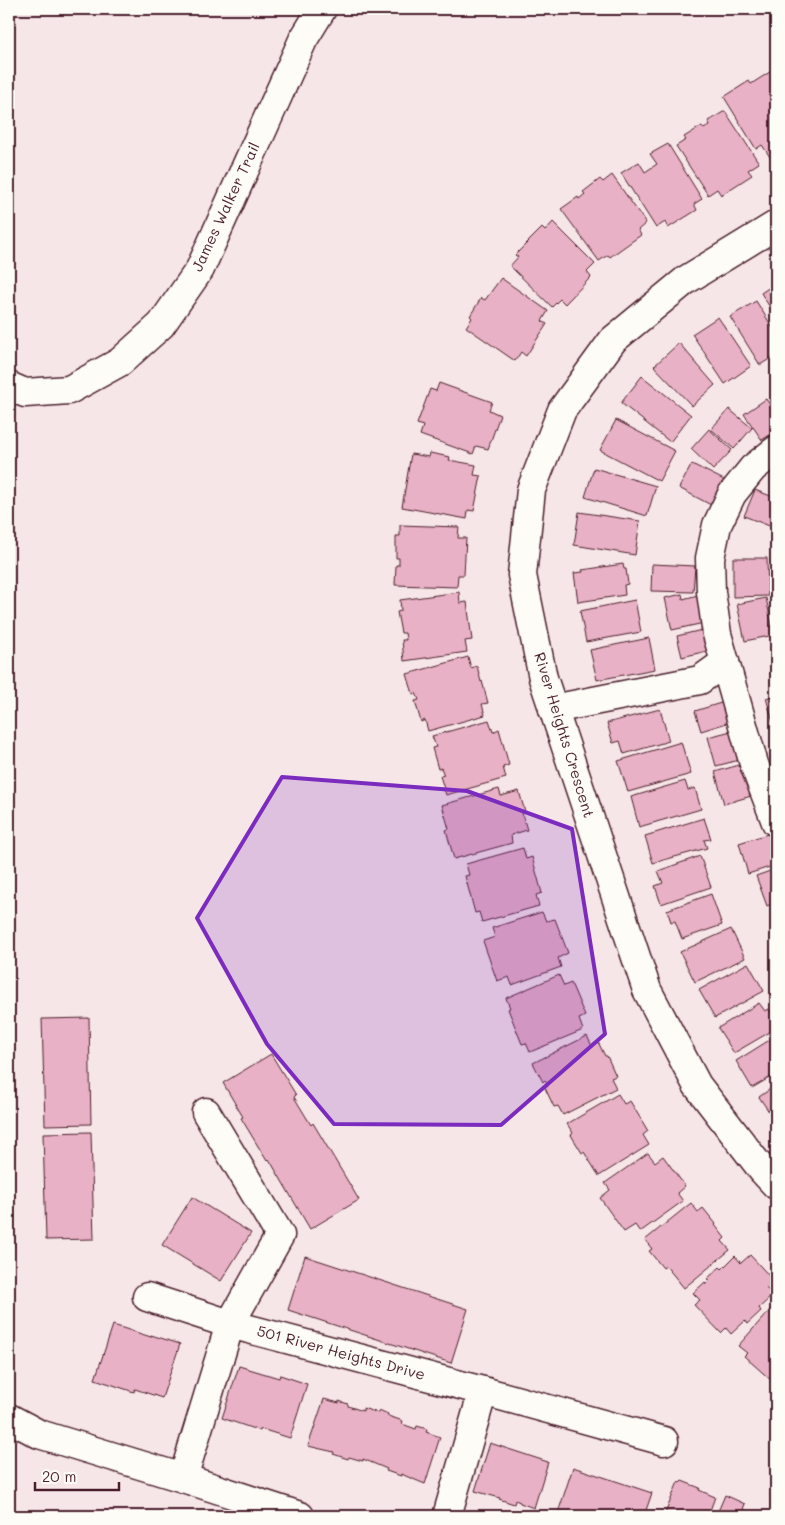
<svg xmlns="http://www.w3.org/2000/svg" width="785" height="1525" font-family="Mali,sans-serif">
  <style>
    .building { fill: #e8b1c5; stroke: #4a1f2b }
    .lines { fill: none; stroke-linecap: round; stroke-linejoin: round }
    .minor-casing { stroke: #4a1f2b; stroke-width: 31 }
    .minor { stroke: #fdfcf7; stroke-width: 28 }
    .marked { fill: #7b2cbf; fill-opacity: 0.2; stroke: #7b2cbf; stroke-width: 4; stroke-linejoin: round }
    .labels { text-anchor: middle; stroke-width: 4.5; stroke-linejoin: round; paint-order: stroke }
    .street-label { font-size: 15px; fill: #4a1f2b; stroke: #fdfcf7 }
  </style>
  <rect width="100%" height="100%" fill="#f7e6e8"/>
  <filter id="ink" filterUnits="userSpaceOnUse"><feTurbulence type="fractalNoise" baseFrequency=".02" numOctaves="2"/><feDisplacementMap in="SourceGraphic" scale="10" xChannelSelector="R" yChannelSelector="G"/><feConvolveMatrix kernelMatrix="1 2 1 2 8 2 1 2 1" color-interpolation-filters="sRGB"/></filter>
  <g filter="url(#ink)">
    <g class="building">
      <path d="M773,70L776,76V158L772,160L762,145L756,149L724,97L749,81L751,84Z"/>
      <path d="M725,111L759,163L748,170L752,175L721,195L717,189L708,195L676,146L686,140L684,137L702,126L704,129L710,125L708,121Z"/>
      <path d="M668,144L702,199L694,204L697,210L668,228L665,222L656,228L621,173L639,162L645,172L657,164L650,154Z"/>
      <path d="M612,175L646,223L638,230L641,235L610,257L608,255L599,261L561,209L578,197L579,199L585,194L583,192L600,179L603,182Z"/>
      <path d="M553,222L595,264L587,272L591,277L565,304L560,299L552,307L510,266L518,257L515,255L542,228L545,231Z"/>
      <path d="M501,278L548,311L542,321L547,324L526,356L521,352L515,361L466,327L472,318L470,316L481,298L485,300Z"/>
      <path d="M776,283V317L761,293Z"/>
      <path d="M756,301L776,333V355L760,365L730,317Z"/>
      <path d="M718,317L751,366L725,384L692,334Z"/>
      <path d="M679,343L715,385L692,406L654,366Z"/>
      <path d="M642,376L691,415L670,442L621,403Z"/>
      <path d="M439,383L492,402L489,410L500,415L488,449L476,446L473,454L420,435L423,426L417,424L430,389L436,391Z"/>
      <path d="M766,399L776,414V431L762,440L744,414Z"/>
      <path d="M729,409L752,428L734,449L711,429Z"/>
      <path d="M616,420L675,451L659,481L600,450Z"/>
      <path d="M709,429L732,450L713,470L691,449Z"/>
      <path d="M430,453L450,457L449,460L476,465L474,475L481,476L474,511L468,510L467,519L402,507L411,454L429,457Z"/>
      <path d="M692,464L724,480L711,505L679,488Z"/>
      <path d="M594,468L656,486L647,516L585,497Z"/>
      <path d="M755,490L776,498V516L772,527L744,516Z"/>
      <path d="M579,512L640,521L635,555L574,545Z"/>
      <path d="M400,525L459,527L458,538H466L464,575H458L457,587L395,585L396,565H399V558H396V536H400Z"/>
      <path d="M733,558H767L768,596L733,597Z"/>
      <path d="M623,564L624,569H626L628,584L624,585L625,595L578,602L574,573L583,572L582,570Z"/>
      <path d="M652,564L695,566L693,592L651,591Z"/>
      <path d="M459,592L460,603L467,602L472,640L465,641L467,652L404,661L402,640H406L405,633H401L397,612L401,611L400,600Z"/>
      <path d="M682,594L683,599L698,595L704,623L672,630L665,598Z"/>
      <path d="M766,598L774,635L745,641L737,604Z"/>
      <path d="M635,600L641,632L586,642L580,611Z"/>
      <path d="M706,629L711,650L682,657L677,636Z"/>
      <path d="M649,638L655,669L597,680L590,650Z"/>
      <path d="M468,657L471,668L477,666L481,682L482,681L488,703L482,704L485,715L428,731L425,720L421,722L415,701L419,700L416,693L413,694L407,674Z"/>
      <path d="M776,695V726H774L766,698Z"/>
      <path d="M724,702L730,722L701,731L695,711Z"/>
      <path d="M660,709L669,741L624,754L620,741L613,743L607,723Z"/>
      <path d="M489,720L493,732L499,729L509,765L503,767L506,778L446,795L440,776L444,775L441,768L438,769L432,748L436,747L432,736Z"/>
      <path d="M739,729L747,758L716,766L708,737Z"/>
      <path d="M681,742L691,774L628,792L618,761Z"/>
      <path d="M749,762L758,794L724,804L715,772Z"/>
      <path d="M685,781L688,790L695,788L701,809L639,827L631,797Z"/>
      <path d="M499,789L501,796L519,791L525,812L522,813L527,830L511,835L512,843L454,859L446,830L449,829L442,805Z"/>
      <path d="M704,818L711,839L704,840L707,848L653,863L645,836Z"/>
      <path d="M771,833L776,849V865L748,874L739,843Z"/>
      <path d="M523,848L526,859L532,857L542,893L536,895L539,906L482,922L479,912L475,913L465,876L469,875L466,864Z"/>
      <path d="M700,856L711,887L661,904L655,886L663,883L658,871Z"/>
      <path d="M776,869V902L767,906L756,876Z"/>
      <path d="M711,894L722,925L682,939L675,921L671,922L667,910Z"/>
      <path d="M542,912L546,921L555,919L568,953L558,958L561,967L512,985L509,977L497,981L483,941L495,937L492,928Z"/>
      <path d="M731,929L745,958L695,982L680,952Z"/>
      <path d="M748,963L764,991L715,1018L699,990Z"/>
      <path d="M559,975L564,986L571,983L585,1016L579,1019L583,1030L530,1052L526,1043L522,1044L508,1009L510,1008L506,998Z"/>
      <path d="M759,1003L765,1011L769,1009L776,1021L773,1024L775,1029L734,1053L718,1028Z"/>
      <path d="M89,1018L91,1124L45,1125L42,1019Z"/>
      <path d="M587,1036L592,1046L598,1042L605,1056H607L616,1076L611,1078L616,1088L563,1115L558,1106L554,1107L545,1088L548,1086L545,1080L543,1082L533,1063Z"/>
      <path d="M776,1036V1074L752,1088L736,1061Z"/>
      <path d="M271,1054L296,1095L294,1097L311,1125L313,1123L359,1200L310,1229L269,1159L267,1161L241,1118L243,1117L223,1083Z"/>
      <path d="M776,1085V1122L759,1097Z"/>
      <path d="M618,1094L624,1104L630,1101L648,1131L643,1135L649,1145L599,1176L584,1152L582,1153L571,1135L573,1133L567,1124Z"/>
      <path d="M91,1132L94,1239L46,1240L43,1133Z"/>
      <path d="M648,1153L655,1162L663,1156L685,1186L677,1193L683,1201L640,1232L635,1225L624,1232L600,1198L610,1190L605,1183Z"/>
      <path d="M192,1197L251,1233L221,1281L162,1245Z"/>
      <path d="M691,1203L698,1212L703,1208L716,1224L715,1225L725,1238L722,1241L730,1250L684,1288L666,1266L663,1268L649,1251L652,1249L645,1240Z"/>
      <path d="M750,1255L774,1281L766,1288L773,1295L759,1308L761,1311L747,1324L745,1321L731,1334L726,1328L721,1333L694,1305L700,1300L693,1293L705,1282L706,1284L709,1280L707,1279L720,1267L722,1269L735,1256L741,1263Z"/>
      <path d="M305,1256L468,1309L451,1363L288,1310Z"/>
      <path d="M776,1303V1381L774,1379L772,1381L744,1356L747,1353L738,1346Z"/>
      <path d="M113,1325L151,1337V1335L180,1344L162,1398L135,1389L134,1392L95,1379Z"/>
      <path d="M239,1366L279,1378L280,1375L307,1384L290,1438L261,1429L260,1431L222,1418Z"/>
      <path d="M324,1399L339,1403V1401L348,1404V1406L363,1411V1408L378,1413L379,1410L388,1414V1416L403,1421L402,1424L416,1429L417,1426L427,1429L426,1432L440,1437L425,1484L401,1474V1476L386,1471L387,1469L363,1459V1461L349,1457L348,1459L333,1454L334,1452L308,1446Z"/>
      <path d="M490,1443L548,1462L534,1508L520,1503V1502L515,1500L514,1504L499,1499L500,1498L475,1491Z"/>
      <path d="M573,1467L652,1493L644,1516H557Z"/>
      <path d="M682,1481L700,1488L699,1490L715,1497L708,1516H664L678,1482L680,1483Z"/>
      <path d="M725,1495L745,1504L743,1509L757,1516H716Z"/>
    </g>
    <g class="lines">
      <g class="minor-casing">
        <g id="minor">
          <path d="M776,225L686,280L613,340L562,410L531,490L522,575L543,678L647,990L697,1085L763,1171L776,1185"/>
          <path d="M9,386L25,393L69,390L120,362L161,325L200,269L303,40L322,9"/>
          <path d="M776,450L753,468L732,494L717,525L710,558L711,592L717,634L754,764L776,822"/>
          <path d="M553,709L700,680L725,662"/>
          <path d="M147,1297L230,1324L280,1235L206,1112"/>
          <path d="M483,1391L664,1441"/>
          <path d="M9,1418L39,1434L183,1478L300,1516"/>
          <path d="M183,1478L230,1324L483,1391L447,1516"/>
        </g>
      </g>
      <use href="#minor" class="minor"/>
    </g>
  </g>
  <path class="marked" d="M282,777L467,791L572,829L605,1034L501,1125L334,1124L267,1044L197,918Z"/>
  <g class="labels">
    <g class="street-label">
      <text transform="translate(226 207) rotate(-65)" y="5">James Walker Trail</text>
      <text transform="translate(564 735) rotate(73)" y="5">River Heights Crescent</text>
      <text transform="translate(341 1353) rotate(15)" y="5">501 River Heights Drive</text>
    </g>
  </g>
  <rect width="785" height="1525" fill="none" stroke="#fdfcf7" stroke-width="30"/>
  <rect x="15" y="15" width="755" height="1495" fill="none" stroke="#4a1f2b" stroke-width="2" filter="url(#ink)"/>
  <path d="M35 1482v8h84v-8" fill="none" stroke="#4a1f2b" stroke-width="2.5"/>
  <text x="42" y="1482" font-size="15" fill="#4a1f2b" stroke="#fdfcf7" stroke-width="4" paint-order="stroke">20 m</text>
</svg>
